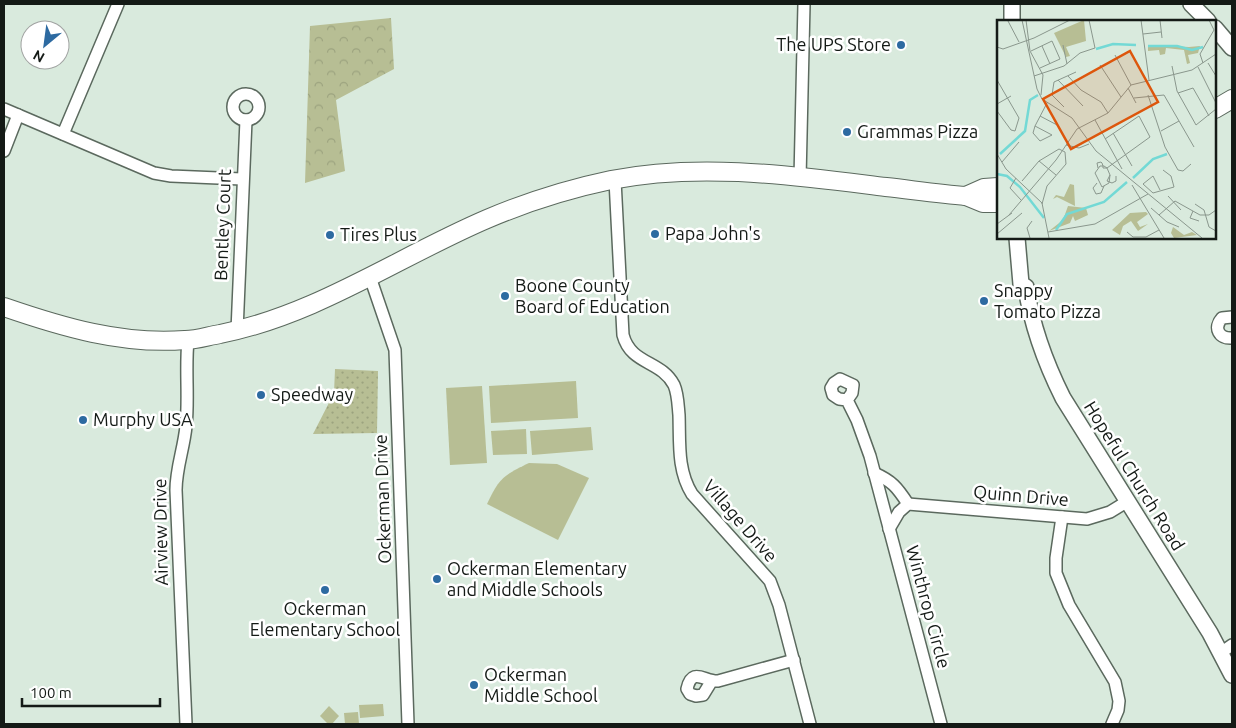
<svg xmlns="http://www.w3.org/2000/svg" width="1236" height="728" font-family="Ubuntu,sans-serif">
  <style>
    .grass { fill: url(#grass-dots) }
    .forest { fill: url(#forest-crowns) }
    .pitch { fill: #b7be94 }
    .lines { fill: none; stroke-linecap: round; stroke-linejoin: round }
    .minor-casing { stroke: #5b695e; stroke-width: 14 }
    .secondary-casing { stroke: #5b695e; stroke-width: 18 }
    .primary-casing { stroke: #5b695e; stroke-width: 20 }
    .minor { stroke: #fff; stroke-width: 11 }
    .secondary { stroke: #fff; stroke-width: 15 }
    .primary { stroke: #fff; stroke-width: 18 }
    .poi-dot { fill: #2d6aa1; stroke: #fff; stroke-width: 2 }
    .labels { text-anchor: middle; stroke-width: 5; stroke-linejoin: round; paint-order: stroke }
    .poi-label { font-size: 18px; fill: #141a16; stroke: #fff; text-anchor: start }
    .street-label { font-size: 18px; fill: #141a16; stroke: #fff }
    .inset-river { fill: none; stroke: #73d9d5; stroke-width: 2.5 }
    .inset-road { fill: none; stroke: #8a978d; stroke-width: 1 }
    .view { fill: #dd560c; fill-opacity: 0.15; stroke: #dd560c; stroke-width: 2.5 }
    .inset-edge { fill: none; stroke: #141a16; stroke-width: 2.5 }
  </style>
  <defs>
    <pattern id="grass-dots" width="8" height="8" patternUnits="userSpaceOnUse" patternTransform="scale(1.25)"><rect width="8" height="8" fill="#b7be94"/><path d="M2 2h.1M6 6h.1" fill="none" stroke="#9ca37f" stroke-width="1.8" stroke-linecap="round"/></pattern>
    <pattern id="forest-crowns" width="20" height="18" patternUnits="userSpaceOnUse" patternTransform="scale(1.25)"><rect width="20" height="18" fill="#b7be94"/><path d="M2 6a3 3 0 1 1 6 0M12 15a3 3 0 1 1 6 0" fill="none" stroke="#9ca37f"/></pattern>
  </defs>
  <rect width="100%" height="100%" fill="#d9eadd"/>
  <path class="grass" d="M335,369L378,371L377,433L313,434L334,393Z"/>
  <path class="forest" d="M391,18L394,69L336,100L345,171L305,183L310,26Z"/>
  <g class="pitch">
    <path d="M576,381L578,418L491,423L489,386Z"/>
    <path d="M482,386L487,463L450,465L446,388Z"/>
    <path d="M591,427L593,450L532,455L530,431Z"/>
    <path d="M526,429L527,454L493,455L491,431Z"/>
    <path d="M529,463L557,464L589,478L558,540L487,504C499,478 504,475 529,463Z"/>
    <path d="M383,704L384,716L360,718L359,705Z"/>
    <path d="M329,706L339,716L332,724H328L320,716Z"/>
    <path d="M358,712L359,724H345L344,713Z"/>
  </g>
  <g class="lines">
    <g class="minor-casing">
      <g id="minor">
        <circle cx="246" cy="107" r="13"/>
        <path d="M4,109L154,173L171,176L242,179"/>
        <path d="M63,134L118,4"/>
        <path d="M4,151L18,115"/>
        <path d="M800,178L804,4"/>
        <path d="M615,180L623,335C631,365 661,360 674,385C678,394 678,405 679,415C680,442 677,470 692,494L770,581L779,605L810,724"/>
        <path d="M370,277L395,350L408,724"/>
        <path d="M1232,317L1222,318C1213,328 1219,339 1232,338"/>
        <path d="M237,331L246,120"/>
        <path d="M847,400L839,399L833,395L831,388L834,383L840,379L853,385L852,393L847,400L857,420L870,456L941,724"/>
        <path d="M874,473C892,481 897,487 908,504"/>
        <path d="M1062,517L1056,558V573L1069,605L1115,682L1119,701L1118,710L1112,724"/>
        <path d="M889,529L899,512L908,504L1087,519L1110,512L1128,501"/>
        <path d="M1222,652L1232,645"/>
        <path d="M711,682L703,695L696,696L690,694L687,689C692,666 705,682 718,681L794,660"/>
        <path d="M186,724L176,490C176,468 184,448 186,426C189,397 185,369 188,340"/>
      </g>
    </g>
    <g class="secondary-casing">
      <g id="secondary">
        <path d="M1012,4V21"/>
        <path d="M1191,4L1208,21"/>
        <path d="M1215,28L1232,48"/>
        <path d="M1017,238L1021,284L1026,287C1032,327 1045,362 1063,398L1210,633L1232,675"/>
      </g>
    </g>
    <g class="primary-casing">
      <g id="primary">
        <path d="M1215,109L1232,99"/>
        <path d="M966,196L984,188L998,187"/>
        <path d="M4,307C62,327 122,345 185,340C197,340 208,336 220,334C316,315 398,257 487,219C527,202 568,189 611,180C701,162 796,176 886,187C913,190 939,194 966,196L983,203H998"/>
      </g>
    </g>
    <use href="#minor" class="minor"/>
    <use href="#secondary" class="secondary"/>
    <use href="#primary" class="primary"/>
  </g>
  <g class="poi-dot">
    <circle cx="901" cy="45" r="5"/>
    <circle cx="847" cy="132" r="5"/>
    <circle cx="655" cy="234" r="5"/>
    <circle cx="330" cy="235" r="5"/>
    <circle cx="505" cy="296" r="5"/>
    <circle cx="984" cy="301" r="5"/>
    <circle cx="261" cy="395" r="5"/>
    <circle cx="83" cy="420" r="5"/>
    <circle cx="437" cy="579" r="5"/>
    <circle cx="325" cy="590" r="5"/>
    <circle cx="474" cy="685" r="5"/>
  </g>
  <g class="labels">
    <g class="poi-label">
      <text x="891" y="51" text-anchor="end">The UPS Store</text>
      <text x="857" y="138">Grammas Pizza</text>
      <text x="665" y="240">Papa John's</text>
      <text x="340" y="241">Tires Plus</text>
      <text x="515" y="292">Boone County<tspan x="515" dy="21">Board of Education</tspan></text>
      <text x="994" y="297">Snappy<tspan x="994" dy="21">Tomato Pizza</tspan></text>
      <text x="271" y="401">Speedway</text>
      <text x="93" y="426">Murphy USA</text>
      <text x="447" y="575">Ockerman Elementary<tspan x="447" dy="21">and Middle Schools</tspan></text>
      <text x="325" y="615" text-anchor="middle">Ockerman<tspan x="325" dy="21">Elementary School</tspan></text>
      <text x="484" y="681">Ockerman<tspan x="484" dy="21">Middle School</tspan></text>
    </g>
    <g class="street-label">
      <text transform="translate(223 225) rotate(-88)" y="6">Bentley Court</text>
      <text transform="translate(1134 476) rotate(58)" y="6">Hopeful Church Road</text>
      <text transform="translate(1021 496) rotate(5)" y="6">Quinn Drive</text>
      <text transform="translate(383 499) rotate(-92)" y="6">Ockerman Drive</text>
      <text transform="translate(740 521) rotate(49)" y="6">Village Drive</text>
      <text transform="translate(161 532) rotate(-91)" y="6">Airview Drive</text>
      <text transform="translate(928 607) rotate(75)" y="6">Winthrop Circle</text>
    </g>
  </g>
  <g transform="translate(997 20)">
    <rect width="219" height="219" fill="#d9eadd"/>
    <path d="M87,0L89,21L69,27L73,36L69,37L57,13Z" fill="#b7be94"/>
    <path d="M151,25L192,27L203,26L201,33L191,35L193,43L190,44L187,30L169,28L168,34L163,35L162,30L151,31ZM73,164L77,165L78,186L60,177L56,179L59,175L67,177ZM71,186L89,188L91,195L78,201L76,196L73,203L52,211L66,200ZM149,192L151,194L140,202L143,207L151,204L141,211L134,201L126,206L123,215L115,210L133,193ZM176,207L187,215L195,212L200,215L177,218L174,213Z" fill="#b7be94"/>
    <path class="inset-river" d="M151,26H180L195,30L206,27M99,29L116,24L139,25M3,134L28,111L33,80L41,75M0,154L10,156L23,167L47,198M136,158L156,139L170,134M59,210L70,194L107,182L130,162"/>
    <path class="inset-road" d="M25,0L40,69L45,79L75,98L99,131L205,218M29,0L33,31L46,55L44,75M144,0L152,60M163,0L165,18M11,1L22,22M146,14L164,12M66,25L70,44M45,26L53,44M0,27L6,29L37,18L73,0M34,31L55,21L63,39L43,48M118,35L134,65M206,43L203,34L217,10L212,0M211,43L219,56M103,45L124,77M175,46L180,71L199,105L219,89M201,47L219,83M37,56L67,46L83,33L98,28L92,0M71,56L84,70L104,82L111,93M0,60L22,98L18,111L14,110L0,91M61,60L86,86M131,68L139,83M181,73L196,68L212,96M151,75L168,127L181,150L186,151L194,144M137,78L167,75L197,127M0,84L14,76M67,87L55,75L57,62L79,52M43,96L62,106M98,100L125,149M38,106L55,115L43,121L36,113ZM38,106L50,83M164,111L182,101M116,113L135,146M108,119L142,96L153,117L110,148M69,125L82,128L92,124M0,134L9,149L45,183L52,218M42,141L59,155M5,142L22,122M101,148L100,143L104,142L105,143L106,146V148H110L113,155L112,163L105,167L98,153L103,146H107L110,148M113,155L110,161L115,163L119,161V156M19,158L13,168L24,180M25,161L42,141L62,129L68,132L69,144L50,166L45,184M100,163L96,168L99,174L104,173L107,166M135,165L167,218M163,170L156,156L146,164L156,173L177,167L174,156L166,150M171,176L184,190M198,184L207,190L212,207L219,211M154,188L170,202L182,207M196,191L193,198L202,201M12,195L59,140L80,109L111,93L134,65L195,50L219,34M162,195L178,181L203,195H212L219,190M0,204L15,193M51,212L98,204L151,174M130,212L136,217H149L162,210M0,214L25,193M33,218L30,208L35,201"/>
    <path class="view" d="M133,31L161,82L74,129L46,79Z"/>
    <rect width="219" height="219" class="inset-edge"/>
  </g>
  <rect width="1236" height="728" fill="none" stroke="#141a16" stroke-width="10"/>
  <g transform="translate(45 45) rotate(209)"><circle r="24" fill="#ffffff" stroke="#a1a3a2"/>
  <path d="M0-4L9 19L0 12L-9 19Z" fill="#2d6aa1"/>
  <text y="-8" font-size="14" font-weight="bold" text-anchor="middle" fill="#141a16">N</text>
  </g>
  <path d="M22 698v8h138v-8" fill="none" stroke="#141a16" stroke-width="2.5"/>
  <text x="30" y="698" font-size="15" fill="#141a16" stroke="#ffffff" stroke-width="4" paint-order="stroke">100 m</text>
</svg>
